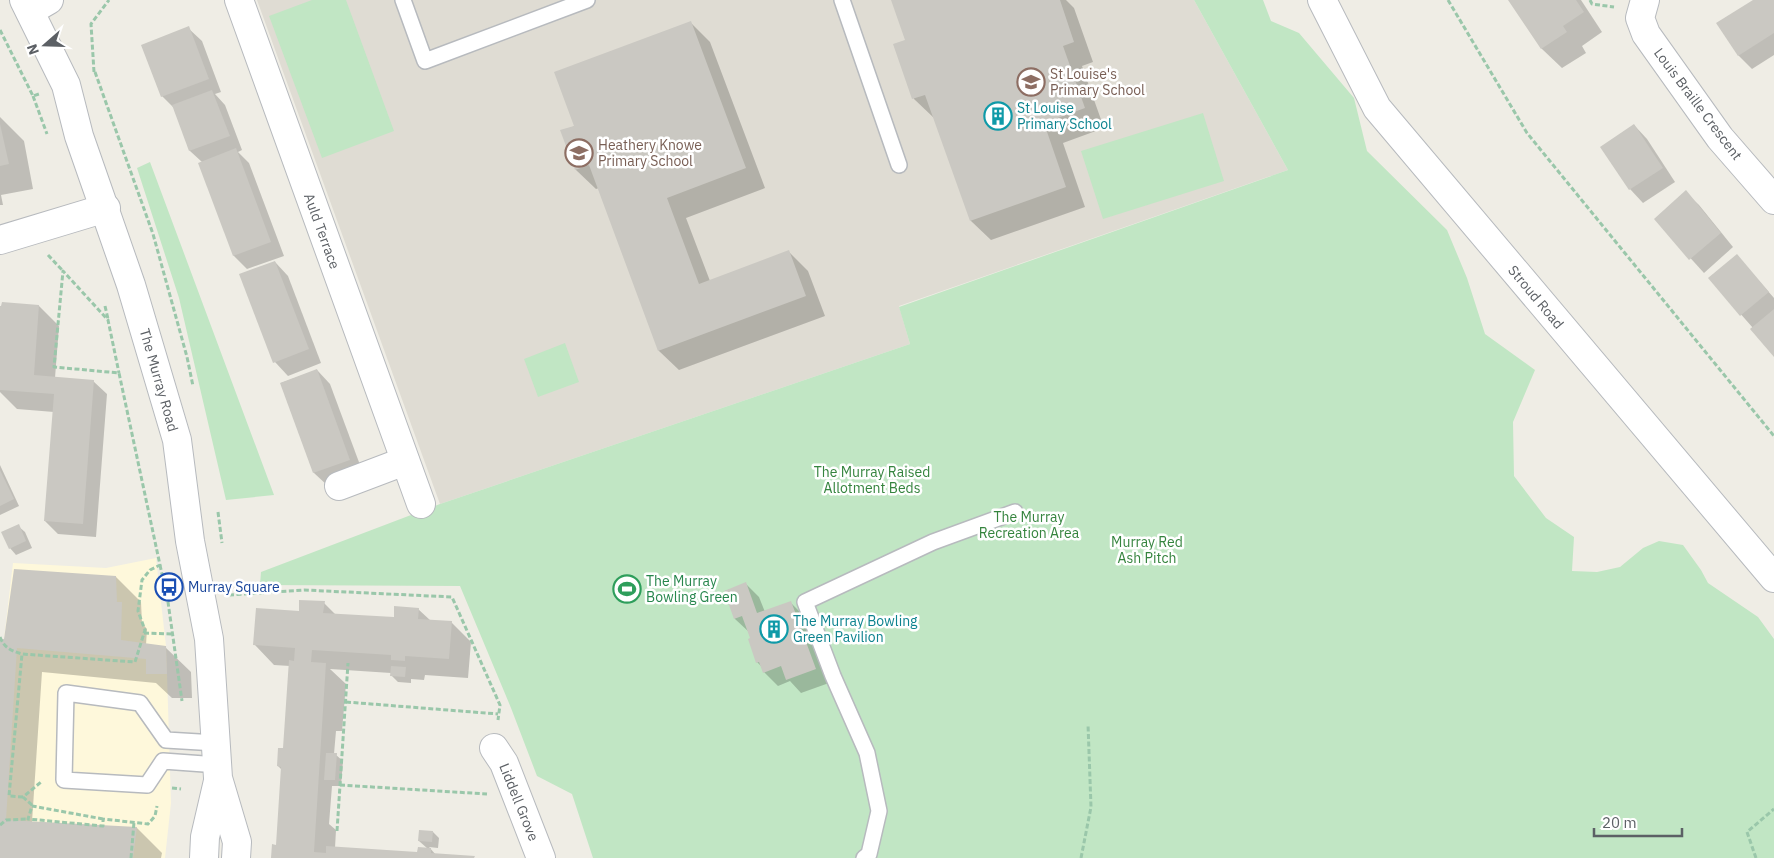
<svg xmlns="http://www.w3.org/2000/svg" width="1774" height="858" font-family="'IBM Plex Sans',sans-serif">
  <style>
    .commercial { fill: #fef8db }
    .education { fill: #dfdcd3 }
    .green { fill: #c1e6c4 }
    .shadow { fill: #0003 }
    .building { fill: #cac8c2 }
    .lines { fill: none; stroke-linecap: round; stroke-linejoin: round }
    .service-casing { stroke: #b7babe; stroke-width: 18 }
    .minor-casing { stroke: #b7babe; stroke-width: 30 }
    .tertiary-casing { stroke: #b7babe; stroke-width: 30 }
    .path { stroke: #9ac7aa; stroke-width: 3; stroke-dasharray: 5 2.5; stroke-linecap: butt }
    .service { stroke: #fff; stroke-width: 15 }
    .minor { stroke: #fff; stroke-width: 28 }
    .tertiary { stroke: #fff; stroke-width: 28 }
    .labels { text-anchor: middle; stroke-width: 5; stroke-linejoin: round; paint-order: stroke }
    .education-label { font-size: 14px; fill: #785e54; stroke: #fff; text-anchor: start }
    .street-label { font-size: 14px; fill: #5c6065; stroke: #fff }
    .culture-label { font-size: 14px; fill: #0d838f; stroke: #fff; text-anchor: start }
    .park-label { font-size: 14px; fill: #35843e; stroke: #fff }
    .leisure-label { font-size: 14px; fill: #27864d; stroke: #fff; text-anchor: start }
    .transit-label { font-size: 14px; fill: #164399; stroke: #fff; text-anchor: start }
  </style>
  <rect width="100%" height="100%" fill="#efede5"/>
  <path class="commercial" d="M156,558L166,646L167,674L171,803L165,858H0V639H4L13,563L106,568Z"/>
  <path class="education" d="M257,0H1194L1288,170L899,306L910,344L440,504Z"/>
  <g class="green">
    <path d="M312,0H346L394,131L322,158L269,16Z"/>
    <path d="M1194,0H1263L1271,21L1299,33L1354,98L1367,151L1447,230L1467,278L1485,334L1535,370L1513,422L1514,476L1546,518L1574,537L1572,571L1597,572L1620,567L1643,548L1659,541L1683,545L1701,570L1708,583L1758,617L1774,639V858H593L572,794L537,776L511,708L460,586L260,585L261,572L440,504L910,344L899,307L1288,170Z"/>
    <path d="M1203,113L1224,181L1103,219L1081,151Z"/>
    <path d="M150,162L274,495L226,500L179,298L137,168Z"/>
    <path d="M565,343L579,382L538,397L524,359Z"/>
  </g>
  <g class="shadow">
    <path d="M892,0H1066L1074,8L1093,62L1082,66L1104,128L1063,143L1085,207L991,240L971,221L934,118L914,99L894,45L907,40Z"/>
    <path d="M1510,0H1581L1602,32L1582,46L1586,53L1562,68L1542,49Z"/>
    <path d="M1755,0H1774V55L1752,69L1739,56L1718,24Z"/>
    <path d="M690,22L710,42L765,188L686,218L710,281L789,252L808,271L825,316L679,370L659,351L599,188L596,189L576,170L562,131L575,126Z"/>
    <path d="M188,28L202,41L221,92L215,94L225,105L242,150L238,152L249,163L284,256L247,269L234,256L200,163L202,162L190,151L175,109L162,96Z"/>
    <path d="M0,117L24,141L33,189L1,195L3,205H0Z"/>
    <path d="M1634,125L1647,139L1675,182L1643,203L1630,189Z"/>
    <path d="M1685,192L1699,205L1733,247L1704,273L1655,219Z"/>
    <path d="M1737,256L1774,298V355L1753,328L1709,278Z"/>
    <path d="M275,262L288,276L321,363L288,376L275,362Z"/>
    <path d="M3,303L39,306L59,326L55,378L93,381L107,394L96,537L58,534L45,521L54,412L17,409L0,392V307H3Z"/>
    <path d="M317,370L330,384L363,473L328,486L314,473L281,383Z"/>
    <path d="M0,465L19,506L0,515Z"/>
    <path d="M18,526L25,532L32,548L16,555L10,548Z"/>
    <path d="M116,577L141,602L142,623L147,629L146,645L165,647L191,672L192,698H172L156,683L42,672L32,822L137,828L162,853L161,858H0V640H5Z"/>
    <path d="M746,584L759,597L765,612L790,602L804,616L829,683L801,693L790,681L778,686L764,672L762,667L757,662L752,639L749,632L735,619L725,591Z"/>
    <path d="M324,603L336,615L395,619L418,609L431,621L451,622L471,642L468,678L425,675L424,680L411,679V683L398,682L391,675V673L330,669L346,684L342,731H336L334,754L336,755L343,761L341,786H332L329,824L336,830L335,848L419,853L428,849L419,841L433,832L439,838L438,848L429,847L436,855L475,858H273L277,846L282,770L278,766L284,749L290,666L274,665L255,645L300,612Z"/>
  </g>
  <g class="building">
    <path d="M891,0H1060L1074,42L1063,46L1085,108L1044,123L1066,187L970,221L925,95L912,99L893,44L905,40Z"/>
    <path d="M1508,0H1576L1584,12L1563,26L1567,32L1541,49Z"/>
    <path d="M1753,0H1774V33L1738,56L1716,23Z"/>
    <path d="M691,21L746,168L667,198L699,284L789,250L806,296L658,351L589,165L575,170L560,130L574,126L554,72Z"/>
    <path d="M189,26L209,79L161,97L141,45Z"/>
    <path d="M212,90L230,136L189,151L172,105Z"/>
    <path d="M0,124L9,164L0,166Z"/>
    <path d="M1634,124L1663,168L1629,190L1600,147Z"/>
    <path d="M236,148L271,242L233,256L198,163Z"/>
    <path d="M1686,190L1721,233L1689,260L1654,219Z"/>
    <path d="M1737,254L1769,292L1740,316L1708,278Z"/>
    <path d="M275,261L309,349L273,363L239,274Z"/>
    <path d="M2,302L39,305L34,375L94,380L83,524L44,521L54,394L0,390V306H1Z"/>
    <path d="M1774,309V357L1750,329Z"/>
    <path d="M317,369L350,460L313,473L280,383Z"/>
    <path d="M0,470L14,499L0,506Z"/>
    <path d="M19,524L26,541L9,549L1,532Z"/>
    <path d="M14,569L116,576L117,602H122L121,640L166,646L167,674H146V659L17,648L6,820L137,827L133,858H0V639H4Z"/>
    <path d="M746,582L757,613L791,601L816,669L786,680L781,666L763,673L759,662L756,663L748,639L750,638L742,616L734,619L724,591Z"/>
    <path d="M299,600L325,601L323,613L394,617V606L419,608L418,619L452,621L449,659L405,656V661L391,660V655L312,650L311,662L326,663L314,852L326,853V846L417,852L418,847L431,848V853L475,856L474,858H271L272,844L276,845L281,767L277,766L278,748H283L289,660L294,661L295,648L253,645L256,608L299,611Z"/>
    <path d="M391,666L406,667L405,677L390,676Z"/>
    <path d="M326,753H337L335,780H324Z"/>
    <path d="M419,830L433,831L432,842L418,841Z"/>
  </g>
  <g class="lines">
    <g class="service-casing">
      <g id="service">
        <path d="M403,0L425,61L587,0"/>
        <path d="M842,0L899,165"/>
        <path d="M216,743L166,740L140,703L66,693L64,780L147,785L163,761L218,765"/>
        <path d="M864,858L869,854L879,811L867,753L833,676L805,602L933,542L1015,512"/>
      </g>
    </g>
    <g class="minor-casing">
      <g id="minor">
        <path d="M239,0L421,504"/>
        <path d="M1645,0L1640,18L1646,34L1720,138L1774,200"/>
        <path d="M30,11L49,0"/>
        <path d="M0,240L106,208"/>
        <path d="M339,486L405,461"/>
        <path d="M494,748L504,763L541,858"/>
      </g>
    </g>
    <g class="tertiary-casing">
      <g id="tertiary">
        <path d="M24,0L66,85L79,136L131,285L177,440L190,541L209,639L218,778L237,842L236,858"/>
        <path d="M1322,0L1377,108L1774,578"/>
        <path d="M204,858L205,837L218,781"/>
      </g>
    </g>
    <g class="path">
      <path d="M1448,0L1527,133L1774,436"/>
      <path d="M1590,0L1592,4L1614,7"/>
      <path d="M0,30L33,96L39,94"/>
      <path d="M94,72L91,24L109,0"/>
      <path d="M95,72L153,234L187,357L193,386"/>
      <path d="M33,96L47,134"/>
      <path d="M48,255L63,271"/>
      <path d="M105,306L108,319"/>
      <path d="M218,512L222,543"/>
      <path d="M160,565L168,602L182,701"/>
      <path d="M229,595L304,590L452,597L500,705L498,720"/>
      <path d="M144,633L173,634"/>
      <path d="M0,637C4,648 12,651 22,654"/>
      <path d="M346,702L498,714"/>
      <path d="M340,785L487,794"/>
      <path d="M172,788L181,789"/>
      <path d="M23,797L9,796L22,654L135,662L145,630L138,611L142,580L150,570L160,565L119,373L54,367L63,271L108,320L119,373"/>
      <path d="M32,805L23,797L41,782"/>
      <path d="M103,819L32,806L28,819L103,826V819L148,824L155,816L157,806"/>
      <path d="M0,825L6,820L28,819"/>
      <path d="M337,831L348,663"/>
      <path d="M131,858L134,822"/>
      <path d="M1081,858L1091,807L1088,724"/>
      <path d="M1756,858L1747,832L1774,809"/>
    </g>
    <use href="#service" class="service"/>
    <use href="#minor" class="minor"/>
    <use href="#tertiary" class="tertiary"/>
  </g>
  <defs>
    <g id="school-ring" transform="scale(1.4375)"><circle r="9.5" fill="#fff" stroke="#8d6e63" stroke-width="1.5"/><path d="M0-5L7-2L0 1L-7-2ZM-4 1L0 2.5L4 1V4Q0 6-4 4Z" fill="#8d6e63"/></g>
    <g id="building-ring" transform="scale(1.4375)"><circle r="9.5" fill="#fff" stroke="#0f9aa8" stroke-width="1.5"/><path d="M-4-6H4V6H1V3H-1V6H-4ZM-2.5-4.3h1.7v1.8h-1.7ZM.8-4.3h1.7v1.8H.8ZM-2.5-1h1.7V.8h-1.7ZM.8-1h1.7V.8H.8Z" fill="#0f9aa8"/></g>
    <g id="bus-ring" transform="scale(1.4375)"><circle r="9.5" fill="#fff" stroke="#1a4fb4" stroke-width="1.5"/><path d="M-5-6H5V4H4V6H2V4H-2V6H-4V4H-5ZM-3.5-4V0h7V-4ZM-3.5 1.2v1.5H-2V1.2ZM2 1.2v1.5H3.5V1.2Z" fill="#1a4fb4"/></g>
    <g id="stadium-ring" transform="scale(1.4375)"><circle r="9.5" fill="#fff" stroke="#2e9e5b" stroke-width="1.5"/><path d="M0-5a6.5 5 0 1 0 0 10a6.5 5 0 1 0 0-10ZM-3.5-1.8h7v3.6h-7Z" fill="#2e9e5b"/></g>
  </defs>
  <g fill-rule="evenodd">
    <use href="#school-ring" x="1031" y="82"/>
    <use href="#building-ring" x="998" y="116"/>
    <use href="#school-ring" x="579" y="153"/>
    <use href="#bus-ring" x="169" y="587"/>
    <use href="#stadium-ring" x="627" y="589"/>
    <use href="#building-ring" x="774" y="629"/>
  </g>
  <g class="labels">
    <g class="education-label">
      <text x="1050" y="79">St Louise's<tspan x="1050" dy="16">Primary School</tspan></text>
      <text x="598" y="150">Heathery Knowe<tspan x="598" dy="16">Primary School</tspan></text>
    </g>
    <g class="street-label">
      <text transform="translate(1698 104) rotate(53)" y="5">Louis Braille Crescent</text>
      <text transform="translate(322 231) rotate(70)" y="5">Auld Terrace</text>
      <text transform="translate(1536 297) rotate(50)" y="5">Stroud Road</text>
      <text transform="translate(159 380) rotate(74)" y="5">The Murray Road</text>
      <text transform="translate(519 802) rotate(68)" y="5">Liddell Grove</text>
    </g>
    <g class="culture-label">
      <text x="1017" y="113">St Louise<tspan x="1017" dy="16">Primary School</tspan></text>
      <text x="793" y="626">The Murray Bowling<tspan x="793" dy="16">Green Pavilion</tspan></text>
    </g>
    <g class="park-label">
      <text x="872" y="477">The Murray Raised<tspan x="872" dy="16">Allotment Beds</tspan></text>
      <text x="1029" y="522">The Murray<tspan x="1029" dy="16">Recreation Area</tspan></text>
      <text x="1147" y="547">Murray Red<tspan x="1147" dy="16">Ash Pitch</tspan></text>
    </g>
    <g class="leisure-label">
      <text x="646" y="586">The Murray<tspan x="646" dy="16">Bowling Green</tspan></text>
    </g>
    <g class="transit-label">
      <text x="188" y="592">Murray Square</text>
    </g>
  </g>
  <g transform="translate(45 45) rotate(250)" stroke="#ffffff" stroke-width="4" paint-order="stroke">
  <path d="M0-4L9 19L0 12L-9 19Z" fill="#5c6065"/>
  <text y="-8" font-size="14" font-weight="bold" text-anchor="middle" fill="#5c6065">N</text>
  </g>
  <path d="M1594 828v8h88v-8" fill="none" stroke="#5c6065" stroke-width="2.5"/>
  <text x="1602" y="828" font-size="15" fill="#5c6065" stroke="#ffffff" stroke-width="4" paint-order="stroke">20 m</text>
</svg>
